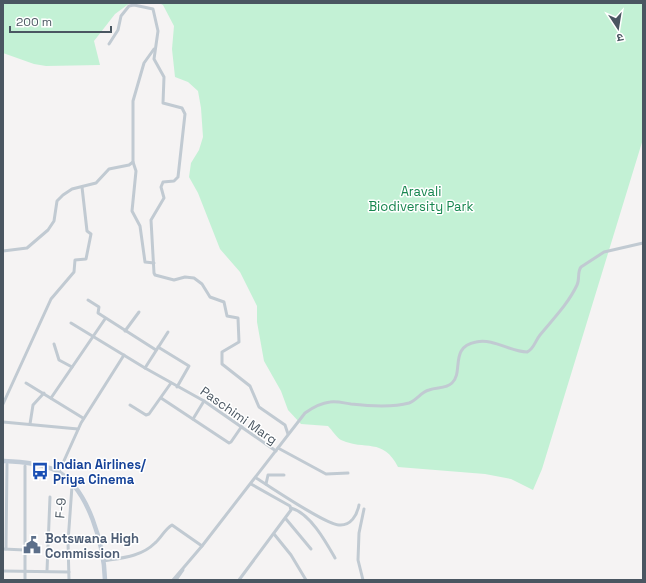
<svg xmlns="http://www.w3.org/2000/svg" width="646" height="583" font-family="'Space Grotesk','Noto Sans Devanagari',sans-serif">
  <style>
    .green { fill: #c3f1d5 }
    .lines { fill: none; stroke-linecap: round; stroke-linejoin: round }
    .street { stroke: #c1cad2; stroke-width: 3 }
    .secondary { stroke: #c1cbd6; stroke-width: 4.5 }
    .labels { text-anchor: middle; stroke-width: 3; stroke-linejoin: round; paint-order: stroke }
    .park-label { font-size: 13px; fill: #17864f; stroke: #fff }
    .street-label { font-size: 13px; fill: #4a5661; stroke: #fff }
    .transit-label { font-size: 13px; font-weight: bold; fill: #164399; stroke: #fff; text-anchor: start }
    .service-label { font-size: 13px; font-weight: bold; fill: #4e5e75; stroke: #fff; text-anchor: start }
  </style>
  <rect width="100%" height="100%" fill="#f5f3f3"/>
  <g class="green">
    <path d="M3,3H130L115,14L94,41L100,65L46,66L34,64L3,53Z"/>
    <path d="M159,3L643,4V139L542,469L533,490L511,479L485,474L398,467C383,437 365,451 341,440C337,438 332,430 328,426L301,424L288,410L281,391L264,361L257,322V306L240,272L220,249L198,193L189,177L191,163L199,150L203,137L201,108L198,91L188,82L175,77L172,49L174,26L163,5Z"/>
  </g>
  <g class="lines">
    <g class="street">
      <path d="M109,44L118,30L121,16L129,6L134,5L153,9L158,31L154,59L164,77L163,103L182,108L185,114L178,177L174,181L163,182L161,187L164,198L151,220L154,273L155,275L174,280L185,277L194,278L202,284L210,297L224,302L227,316L238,318L239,342L222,352V364L250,386L259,407L285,425L288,434"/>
      <path d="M133,162L136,171L132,211L140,226L145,262L154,263"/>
      <path d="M3,251L27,248L48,230L54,221L57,201L63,195L72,189L96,183L109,169L129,165L133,162V101L144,63L154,49"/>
      <path d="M88,300L99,307L98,313L156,350"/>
      <path d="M71,323L145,368L204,401L276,451"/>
      <path d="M125,331L139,312"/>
      <path d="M54,344L59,360L72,367"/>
      <path d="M158,347L189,366L177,387"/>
      <path d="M145,368L168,332"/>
      <path d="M26,383L83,418"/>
      <path d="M51,398L105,319"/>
      <path d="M161,398L229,443L231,442L242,426"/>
      <path d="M3,404L51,299L74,272L75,260L86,259L91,234L87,231L82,187"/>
      <path d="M130,405L146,415L149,414L171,383"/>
      <path d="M193,419L204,401"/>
      <path d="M3,422L78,429"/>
      <path d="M30,424L33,405L44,393"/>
      <path d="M278,448L326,474L348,473"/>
      <path d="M25,466V580"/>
      <path d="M58,474L81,423L124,355"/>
      <path d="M256,478C271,487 326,525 339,525C351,526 357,515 359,505"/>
      <path d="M266,484L268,475H284"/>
      <path d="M291,508C310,513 326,542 335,558"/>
      <path d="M286,519L311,549"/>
      <path d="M274,534L291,555L306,580"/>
      <path d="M3,549L25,550"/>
      <path d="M6,549L7,464"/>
      <path d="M103,561C121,558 141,557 155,543C161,538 165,529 172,525L202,546"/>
      <path d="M3,571L69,572"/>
      <path d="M47,571L50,497"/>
      <path d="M69,580L68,542L72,486"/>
      <path d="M173,580L202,546L305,413C312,408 321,403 330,402C337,401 344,403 351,404C369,406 391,408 409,403C417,400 421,392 429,390C437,387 446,389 452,383C464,372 449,347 476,342C494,338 510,352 527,352C534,349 535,341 540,335C553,319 568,304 577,285C580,279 577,272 581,267L604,252L643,243"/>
      <path d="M176,580L183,570"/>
      <path d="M239,580L291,510L290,506L251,484"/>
      <path d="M363,580L358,560L359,533L364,509"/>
    </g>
    <path class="secondary" d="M3,461C21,462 41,463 57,471C89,489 104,546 105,580"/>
  </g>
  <defs>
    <g id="bus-bare" transform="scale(1.38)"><path d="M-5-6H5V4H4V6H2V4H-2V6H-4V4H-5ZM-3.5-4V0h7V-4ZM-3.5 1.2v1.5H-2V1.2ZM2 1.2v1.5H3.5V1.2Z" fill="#1a4fb4" stroke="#fff" stroke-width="2.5" paint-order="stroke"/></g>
    <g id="civic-bare" transform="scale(1.38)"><path d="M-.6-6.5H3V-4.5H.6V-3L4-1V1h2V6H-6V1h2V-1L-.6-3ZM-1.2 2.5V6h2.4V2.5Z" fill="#5c6f8a" stroke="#fff" stroke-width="2.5" paint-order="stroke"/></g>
  </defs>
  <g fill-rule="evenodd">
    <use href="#bus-bare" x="40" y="471"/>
    <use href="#civic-bare" x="32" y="545"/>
  </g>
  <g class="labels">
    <g class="park-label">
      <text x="421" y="196">Aravali<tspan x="421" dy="15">Biodiversity Park</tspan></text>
    </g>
    <g class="street-label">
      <text transform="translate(239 415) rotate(35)" y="5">Paschimi Marg</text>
      <text transform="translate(60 508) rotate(-86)" y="5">F-9</text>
    </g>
    <g class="transit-label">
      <text x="53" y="469">Indian Airlines/<tspan x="53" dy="15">Priya Cinema</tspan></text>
    </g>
    <g class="service-label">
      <text x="45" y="543">Botswana High<tspan x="45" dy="15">Commission</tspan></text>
    </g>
  </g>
  <rect width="646" height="583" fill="none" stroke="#4a5661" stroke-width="8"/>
  <g transform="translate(618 28) rotate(168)" stroke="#ffffff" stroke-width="3" paint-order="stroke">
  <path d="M0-3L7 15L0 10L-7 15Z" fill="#4a5661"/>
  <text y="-6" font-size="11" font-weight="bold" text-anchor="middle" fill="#4a5661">उ</text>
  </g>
  <path d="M10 26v6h101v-6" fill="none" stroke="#4a5661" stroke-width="2"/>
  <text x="16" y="26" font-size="12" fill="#4a5661" stroke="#ffffff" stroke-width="3" paint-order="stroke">200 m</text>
</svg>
